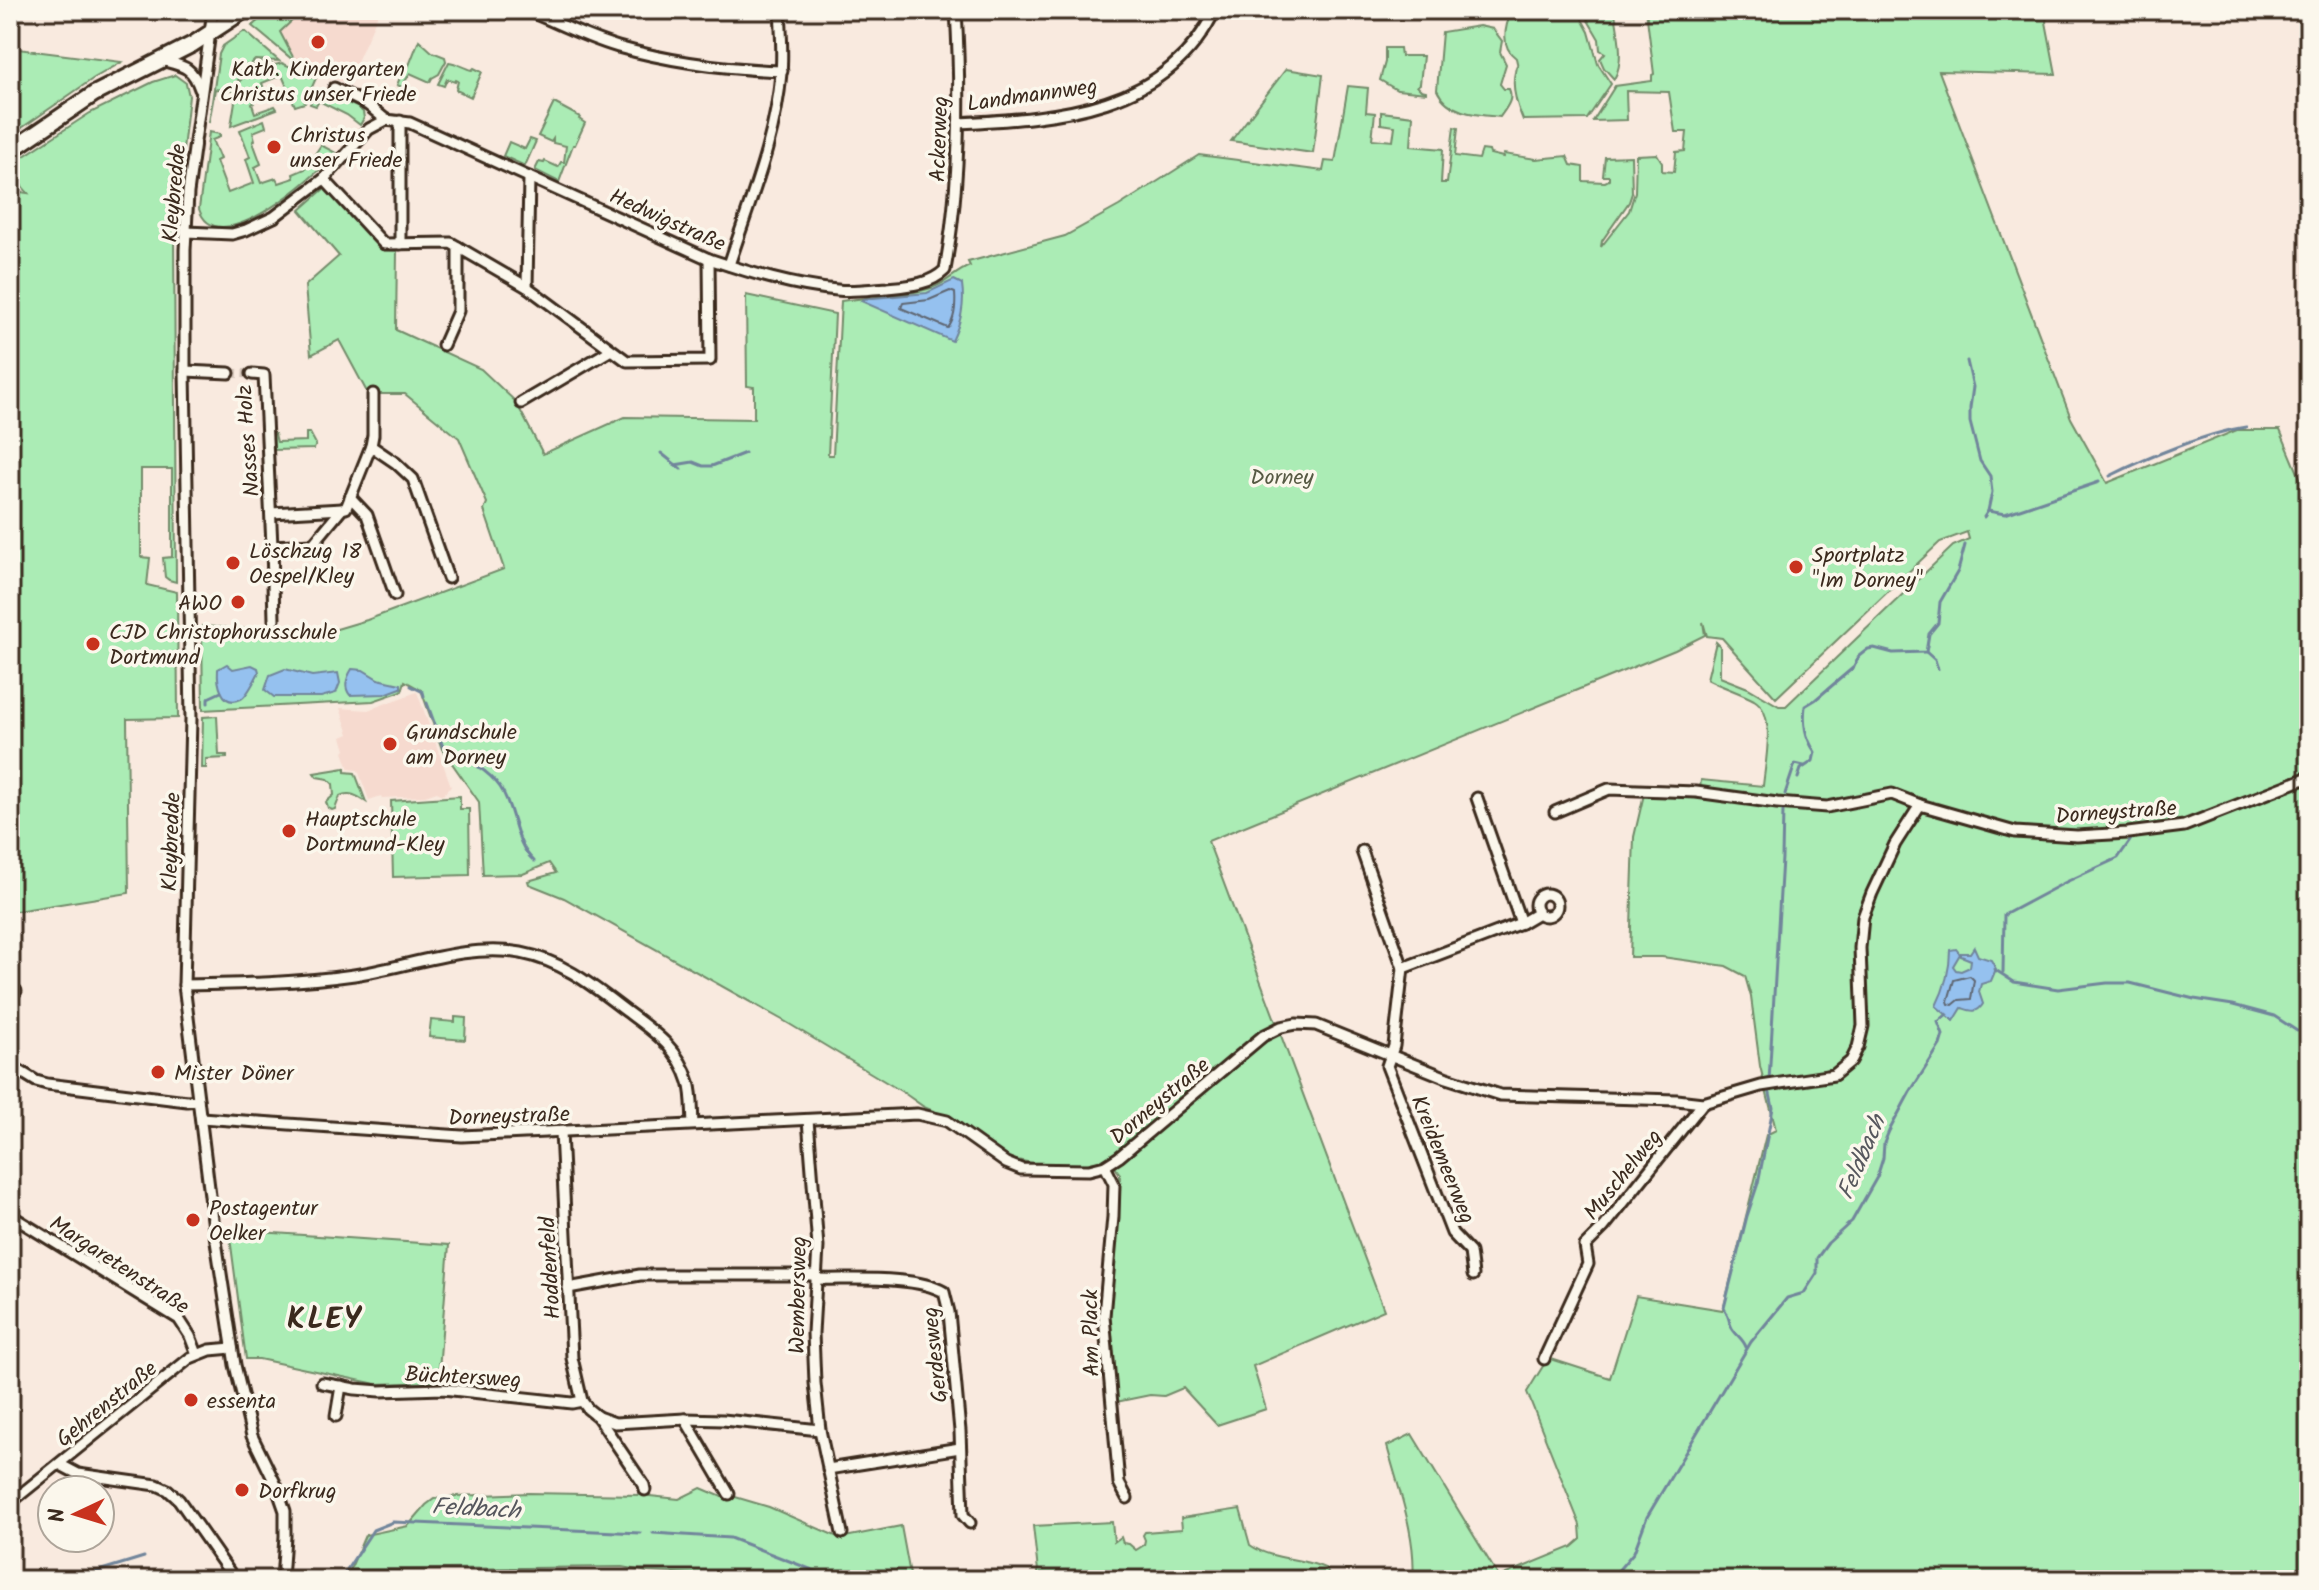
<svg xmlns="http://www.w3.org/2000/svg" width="2319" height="1590" font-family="Kalam,sans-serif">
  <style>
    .built { fill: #f6dacf }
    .green { fill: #abecb5; stroke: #738b6a; stroke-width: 2 }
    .water { fill: #95c1ef; stroke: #71859b; stroke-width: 2 }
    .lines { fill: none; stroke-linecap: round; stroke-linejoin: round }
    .shore { stroke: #5f6672; stroke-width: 2 }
    .stream { stroke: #71859b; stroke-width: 3 }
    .street-tunnel { stroke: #d3c4b8; stroke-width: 9; stroke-dasharray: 9 4.5; stroke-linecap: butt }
    .street-casing { stroke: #3b2a1e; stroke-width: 15 }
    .secondary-casing { stroke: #3b2a1e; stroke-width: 20 }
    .street { stroke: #fbf7ec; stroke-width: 9 }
    .secondary { stroke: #fbf7ec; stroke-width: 14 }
    .poi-dot { fill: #c8321e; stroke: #fbf7ec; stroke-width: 3 }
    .labels { text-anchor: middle; stroke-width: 7; stroke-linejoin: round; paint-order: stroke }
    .poi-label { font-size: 22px; fill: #3b2a1e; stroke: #fbf7ec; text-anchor: start }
    .street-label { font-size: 22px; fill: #3b2a1e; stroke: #fbf7ec }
    .park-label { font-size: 22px; fill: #575a44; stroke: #fbf7ec }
    .water-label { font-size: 24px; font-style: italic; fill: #56575d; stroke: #fbf7ec }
    .district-label { font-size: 30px; font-weight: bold; letter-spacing: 2px; fill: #3b2a1e; stroke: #fbf7ec }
  </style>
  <rect width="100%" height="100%" fill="#f9eadf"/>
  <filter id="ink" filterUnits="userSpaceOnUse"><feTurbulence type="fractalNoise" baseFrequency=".0125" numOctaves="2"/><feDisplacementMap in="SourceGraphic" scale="16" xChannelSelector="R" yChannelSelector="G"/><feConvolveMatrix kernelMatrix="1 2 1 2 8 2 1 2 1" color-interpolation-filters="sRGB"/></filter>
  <g filter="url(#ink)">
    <g class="built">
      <path d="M270,10H380L347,84L292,60L252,26Z"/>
      <path d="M417,692L451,786L443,795L437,792L425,796L382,798L381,796L369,800L358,770L349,769L343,752L346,750L342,737L349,734L340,708L368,710Z"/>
    </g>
    <g class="green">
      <path d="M270,10H278V15L291,18L297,16L280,32L293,57V60L252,26Z"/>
      <path d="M1512,10H1577L1589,32L1598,64L1611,84L1587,119L1523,120C1517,106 1511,88 1515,72C1517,58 1519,72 1516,58C1500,47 1505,26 1512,10Z"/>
      <path d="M1582,10H1612L1615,13C1618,33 1625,61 1614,79L1604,68L1600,59L1605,53L1600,50L1599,39Z"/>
      <path d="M1646,10H2048L2046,22L2056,74L1939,71L2071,418L2107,483L2237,430H2280L2309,499V1580H1413C1417,1536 1398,1488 1387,1446L1412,1434L1499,1577L1572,1547L1581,1539L1580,1525L1527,1392L1548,1358L1610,1378L1636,1296L1723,1310L1766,1135L1776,1130L1760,1066L1751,997L1745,976L1726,966L1662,957H1630L1634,837L1644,794L1699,796L1701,780L1763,786C1765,763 1777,713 1754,700C1739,692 1722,687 1707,679L1716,642L1720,646V677L1748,688L1779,706H1786L1953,546L1969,539L1967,532L1940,542L1776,698L1722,638L1707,636L1703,622L1705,635L1675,650L1208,841L1384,1310L1253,1366L1266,1409L1217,1425L1183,1388L1164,1396L1150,1395L1116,1402L1110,1315L1119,1211L1120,1174L1109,1159L1087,1164H1038L1011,1159L952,1119L924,1107L904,1093L786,1022L564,898L529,884L528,881L556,873L549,863L523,874L483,875L479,802L442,749L421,690L405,681L402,691L373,701L203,710L202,626L320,634L367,620L504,569L484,510L487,503L459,438L405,394H368L339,340L311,355L305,286L339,256L300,210L325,188L382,250L397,251L396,330L481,369L516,402L543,454L625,417L754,419V387L747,386L746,295L835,314L828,455H833L841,301C867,297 908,296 931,288C946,284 956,271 970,266L968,262L1065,236L1119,206L1199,155L1323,171L1325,161L1335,162L1348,86L1368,88L1366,112L1375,113L1372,139L1393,141L1395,126L1381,124V112L1413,116L1411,146L1443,149L1441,183H1447L1454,127L1458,128L1455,156L1479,159L1482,150L1489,151L1490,154L1503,157L1504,154L1536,159L1567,156L1571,165L1583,167V181L1605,182L1609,180V176H1603L1605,157L1631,156L1632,193L1629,202L1602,241L1601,247L1629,211L1635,192L1636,155L1657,154L1662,162V171L1674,172L1676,152L1685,151L1687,132H1675L1669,92L1626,91L1627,120L1593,121L1615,86L1652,81V75L1654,74Z"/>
      <path d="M1479,26L1493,29L1502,41L1500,52L1506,64L1500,84L1504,89H1509C1514,100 1506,108 1500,117C1478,115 1448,114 1437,90L1442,32Z"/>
      <path d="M243,32H246L279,61L255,60L248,67L246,65L240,66L238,71L242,74L236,83L234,91L215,89L209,123L219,54L223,46Z"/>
      <path d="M419,40L432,52L445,57L446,61L439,74L432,78L430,82L410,73L402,87L397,85L403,70L408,68Z"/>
      <path d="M10,48L122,62L94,78L10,136Z"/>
      <path d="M1385,48H1400L1401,56H1423L1420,84L1417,86L1421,90L1426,91V93L1397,90L1380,80L1385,62Z"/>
      <path d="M265,62L275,65L282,63L316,78L305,103L295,106L282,75L262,83L264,89L251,94L254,103L252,104L255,113L275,106L277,109L231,126L238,83L256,63Z"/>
      <path d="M449,62C457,63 464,68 472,70L474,68L482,72L471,97L456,90L458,81L456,80L455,82L447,79L444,86L438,84Z"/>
      <path d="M1286,69L1323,75L1313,153L1231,141Z"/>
      <path d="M175,75L186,83L189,96L174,230L176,582L169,580L165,577L163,558L172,557V469H141V557L150,558L147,585L177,592L178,718L127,719L129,893L10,912V186L21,192L28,193C18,182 11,176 18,160L90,113L153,82Z"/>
      <path d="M316,89L357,107L363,112L364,118L360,125L347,115L319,101L316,106L310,104Z"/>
      <path d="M554,103L580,117L579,119L585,123L575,145H573L559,182L535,170L539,162L544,163L545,161L558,167L561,162H564L566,146L553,143V139L551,142L538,136Z"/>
      <path d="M264,120L266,127L253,132L255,140L253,142L261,164L255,167L261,183L276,178L279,183L294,178L293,174L305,169L321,145L336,153C318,174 217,265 199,209L209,132L220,134V137L212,140L220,159L216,161L228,193L254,183L246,159L250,157L240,130Z"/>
      <path d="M530,139L536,141L525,166L503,156L509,142L525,149Z"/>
      <path d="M306,433H310L316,444L314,449L273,450L272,434H275L277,442L306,441Z"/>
      <path d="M217,716L219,755H227V758L206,759V768H202L203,717Z"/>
      <path d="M345,768V772L355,773L366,802C357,796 350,791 340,796L335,809L332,810L328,808L326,802L334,795L333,784L328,779L317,777L314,773Z"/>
      <path d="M460,796V809H469L470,875L393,877L391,801Z"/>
      <path d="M455,1017L466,1018L465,1040L429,1037L431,1020L455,1022Z"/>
      <path d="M229,1230L449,1245L438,1382L376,1384L259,1359H246Z"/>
      <path d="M701,1488L722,1497L732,1496L769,1507L840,1538L901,1526L911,1580H760L747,1576L648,1572L622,1567L350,1570L365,1535L408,1526L426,1505L434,1499L456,1496L529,1493L640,1495L679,1499Z"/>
      <path d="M1240,1509L1250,1545C1273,1561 1302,1557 1327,1569L1329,1580H1039L1033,1526L1112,1522L1114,1542L1121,1537L1123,1543L1129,1544L1136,1550L1144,1545L1145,1540L1143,1535L1145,1532L1182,1529L1181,1518Z"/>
    </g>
    <g class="water">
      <path d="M954,280L962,284C965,305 961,322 952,341L861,301L863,299L927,293Z"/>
      <path d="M227,664L233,669L252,665L258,668L259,672C256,678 246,697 241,699C221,708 217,682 218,669Z"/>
      <path d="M285,669L312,676L338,673L340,683L336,693L321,697H274L265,690L270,675Z"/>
      <path d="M352,669L363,670L378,679L401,684V688L385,694L350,695C343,687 347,677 352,669Z"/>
      <path d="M1974,947L1978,956L1991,960L1996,969L1991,981L1981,984L1979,992L1983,1004C1977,1014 1971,1011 1962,1008L1954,1021L1936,1006C1945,988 1950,968 1950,950L1956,949L1960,954L1953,966L1956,970L1961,971L1970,967L1971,960L1961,956V953H1970Z"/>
    </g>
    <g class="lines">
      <g class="shore">
        <path d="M950,291L955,293C956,306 955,319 948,328L901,308L903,303L929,300Z"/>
        <path d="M1970,976L1974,980L1971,999L1959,1000L1953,1005L1949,1004L1948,1001L1954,980Z"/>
      </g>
      <g class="stream">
        <path d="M1967,361L1973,387L1970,408V422L1980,461L1990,476L1992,492L1988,511L1984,517"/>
        <path d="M661,453L681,469"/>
        <path d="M675,465L693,462L703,466H712L745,453"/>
        <path d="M2110,476C2146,458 2206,433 2246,427"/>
        <path d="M1988,511L2005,514L2099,482"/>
        <path d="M1926,652L1935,660L1938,669"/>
        <path d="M411,686L423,692L424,696"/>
        <path d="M208,703V698L221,692"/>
        <path d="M427,703L443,747C462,757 487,768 500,787C516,810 513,842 534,861"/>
        <path d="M1798,778L1801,769L1813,761L1815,752C1805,737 1803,724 1805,706L1815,700L1854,667L1859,656L1868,649L1874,648L1893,653L1926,652L1929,634L1938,623L1940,602L1958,571L1965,545"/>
        <path d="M1785,794L1795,764L1804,766"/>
        <path d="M1994,969L2014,982L2058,989L2107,983H2130L2194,999L2233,1005L2274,1016L2297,1031"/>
        <path d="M2003,972L2004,915L2066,882L2118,858L2132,838"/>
        <path d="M1769,1081L1782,858L1783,810"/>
        <path d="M1746,1347C1743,1338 1734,1334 1731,1326C1728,1319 1729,1315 1724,1308L1747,1216L1758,1183L1773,1108L1769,1089"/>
        <path d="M653,1533L730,1538L833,1578"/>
        <path d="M69,1580L144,1557"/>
        <path d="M340,1580L373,1530L393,1522L640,1533"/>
        <path d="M1610,1580L1634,1552L1647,1517L1751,1342L1787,1298L1804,1293L1817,1273V1258L1828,1243L1852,1221L1877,1177L1883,1158L1884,1143L1889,1131L1910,1092L1940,1045L1943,1035L1938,1022L1947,1014"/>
      </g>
      <path class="street-tunnel" d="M229,373L252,374"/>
      <g class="street-casing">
        <g id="street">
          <path d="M213,10L188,193L185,250V371L191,719L184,985L214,1228L235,1365L252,1436L276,1485L285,1511V1536L282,1580"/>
          <path d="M527,10C557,23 587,38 618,47C671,62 726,69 782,71"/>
          <path d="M161,60C183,66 192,66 200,89"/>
          <path d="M334,88L368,105L386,120"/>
          <path d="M958,123C1058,118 1167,111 1215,10"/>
          <path d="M324,179L384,244L451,243L527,287L627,361L710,360L709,259"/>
          <path d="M186,232L232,234L246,230L274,217L324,179L369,129L386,120L410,123L709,259C751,273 793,286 837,290C853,292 871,289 887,288C907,286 930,285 945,270C960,187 961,94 956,10"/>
          <path d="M400,244V121"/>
          <path d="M729,265C749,203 776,139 781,73C783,52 781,31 780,10"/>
          <path d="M527,287L529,177"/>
          <path d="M443,345L458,311V247"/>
          <path d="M185,371L229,373"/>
          <path d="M252,374L264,375L272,546L313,544L342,509L346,508L371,446L373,435V394"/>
          <path d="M521,403L611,350"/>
          <path d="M371,446L396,463L413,479L448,578"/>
          <path d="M350,497L367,515L395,595"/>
          <path d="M271,513L342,509"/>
          <path d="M272,546L274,620"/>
          <path d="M1477,798L1521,923"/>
          <path d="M1555,812L1609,789L1696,792L1777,803L1827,807L1892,794L1920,805L2015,832L2077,836L2128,833L2184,826L2309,777"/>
          <path d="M1362,851L1403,968"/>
          <circle cx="1546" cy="905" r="11"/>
          <path d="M184,985C241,984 298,983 354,975C408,967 466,943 521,953C563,961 593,986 626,1011C653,1031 679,1048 689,1082C693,1095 692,1111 693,1124"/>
          <path d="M10,993L16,991"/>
          <path d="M10,1065L36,1081L47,1084L187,1101L198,1100"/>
          <path d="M201,1118L462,1136L917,1114L947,1121L1006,1163L1021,1169L1089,1170L1105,1166L1119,1157L1263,1036L1281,1027L1296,1024L1316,1025L1447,1078L1500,1095L1677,1100L1703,1103L1761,1086L1834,1075L1851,1061L1858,1047L1863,1026L1860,948L1863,917L1872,893L1895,844L1920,805"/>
          <path d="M808,1120L818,1247L813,1333L815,1383L820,1430L842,1533"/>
          <path d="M561,1132L572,1358L582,1401L588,1409L598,1417L615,1423L685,1419L723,1420L820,1430"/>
          <path d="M1105,1166L1114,1184L1113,1217L1104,1316L1119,1483L1127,1498"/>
          <path d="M10,1215L179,1319L190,1336L197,1354"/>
          <path d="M1473,1275L1470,1252L1452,1233L1387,1066L1394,1046L1403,968L1521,923L1538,913"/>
          <path d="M816,1279C850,1280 916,1275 944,1292L949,1312L960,1431L963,1515L970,1523"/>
          <path d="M568,1288L640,1275H816"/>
          <path d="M1544,1359L1588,1264L1585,1246L1604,1227L1703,1103"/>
          <path d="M322,1383L355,1389L380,1391L443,1389L572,1403L582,1401"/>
          <path d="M336,1416L341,1386"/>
          <path d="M598,1417L644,1485L645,1490"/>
          <path d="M685,1419L729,1494"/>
          <path d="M59,1464L78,1474L157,1485L168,1490L179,1500L235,1580"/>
          <path d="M828,1469L960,1448"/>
          <path d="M10,1503L190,1358L210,1350L232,1348"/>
        </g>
      </g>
      <g class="secondary-casing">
        <path id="secondary" d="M10,151L94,94L193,44L245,10"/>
      </g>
      <use href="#street" class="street"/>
      <use href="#secondary" class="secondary"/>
    </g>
  </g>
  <g class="poi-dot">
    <circle cx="318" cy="42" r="8"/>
    <circle cx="274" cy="147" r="8"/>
    <circle cx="233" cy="563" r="8"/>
    <circle cx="1796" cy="567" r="8"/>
    <circle cx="238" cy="602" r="8"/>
    <circle cx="93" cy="644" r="8"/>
    <circle cx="390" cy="744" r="8"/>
    <circle cx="289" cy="831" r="8"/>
    <circle cx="158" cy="1072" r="8"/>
    <circle cx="193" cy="1220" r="8"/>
    <circle cx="191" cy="1400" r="8"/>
    <circle cx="242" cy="1490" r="8"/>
  </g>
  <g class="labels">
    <g class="poi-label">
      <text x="318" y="76" text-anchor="middle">Kath. Kindergarten<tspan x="318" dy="25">Christus unser Friede</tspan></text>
      <text x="290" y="142">Christus<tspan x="290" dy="25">unser Friede</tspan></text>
      <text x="249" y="558">Löschzug 18<tspan x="249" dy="25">Oespel/Kley</tspan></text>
      <text x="1812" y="562">Sportplatz<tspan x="1812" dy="25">"Im Dorney"</tspan></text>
      <text x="222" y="610" text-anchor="end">AWO</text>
      <text x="109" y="639">CJD Christophorusschule<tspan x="109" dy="25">Dortmund</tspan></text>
      <text x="406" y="739">Grundschule<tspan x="406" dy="25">am Dorney</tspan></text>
      <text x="305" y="826">Hauptschule<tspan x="305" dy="25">Dortmund-Kley</tspan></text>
      <text x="174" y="1080">Mister Döner</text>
      <text x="209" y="1215">Postagentur<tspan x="209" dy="25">Oelker</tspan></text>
      <text x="207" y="1408">essenta</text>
      <text x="258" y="1498">Dorfkrug</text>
    </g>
    <g class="street-label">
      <text transform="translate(1032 94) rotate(-8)" y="8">Landmannweg</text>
      <text transform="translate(938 139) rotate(-88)" y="8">Ackerweg</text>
      <text transform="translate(173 193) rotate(-85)" y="8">Kleybredde</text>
      <text transform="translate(668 219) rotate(24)" y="8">Hedwigstraße</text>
      <text transform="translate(247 441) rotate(-94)" y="8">Nasses Holz</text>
      <text transform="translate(2116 811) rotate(-4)" y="8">Dorneystraße</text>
      <text transform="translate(170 842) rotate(-88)" y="8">Kleybredde</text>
      <text transform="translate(1159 1100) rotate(-40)" y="8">Dorneystraße</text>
      <text transform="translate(509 1115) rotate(-2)" y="8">Dorneystraße</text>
      <text transform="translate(1444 1159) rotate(68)" y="8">Kreidemeerweg</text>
      <text transform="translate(1622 1174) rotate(-51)" y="8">Muschelweg</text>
      <text transform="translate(120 1264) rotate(33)" y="8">Margaretenstraße</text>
      <text transform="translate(549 1268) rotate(-93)" y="8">Hoddenfeld</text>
      <text transform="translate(797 1295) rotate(-89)" y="8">Wembersweg</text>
      <text transform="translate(1090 1333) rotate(-91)" y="8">Am Plack</text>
      <text transform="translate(934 1355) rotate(-96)" y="8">Gerdesweg</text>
      <text transform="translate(463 1376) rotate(3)" y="8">Büchtersweg</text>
      <text transform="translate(106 1403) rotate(-39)" y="8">Gehrenstraße</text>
    </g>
    <g class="park-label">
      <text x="1282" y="484">Dorney</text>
    </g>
    <g class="water-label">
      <text transform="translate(1861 1157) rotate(-67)" y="8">Feldbach</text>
      <text transform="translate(476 1508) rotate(3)" y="8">Feldbach</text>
    </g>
    <g class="district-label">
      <text x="325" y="1328">KLEY</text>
    </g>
  </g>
  <rect width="2319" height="1590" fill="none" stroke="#fbf7ec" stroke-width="40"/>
  <rect x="20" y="20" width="2279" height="1550" fill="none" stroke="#3b2a1e" stroke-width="3" filter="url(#ink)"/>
  <g transform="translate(76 1514) rotate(266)"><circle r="38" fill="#fbf7ec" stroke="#aea59a" stroke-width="2"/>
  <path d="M0-6L14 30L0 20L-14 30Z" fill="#c8321e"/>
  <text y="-12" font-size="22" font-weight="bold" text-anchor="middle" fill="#3b2a1e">N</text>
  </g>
</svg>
